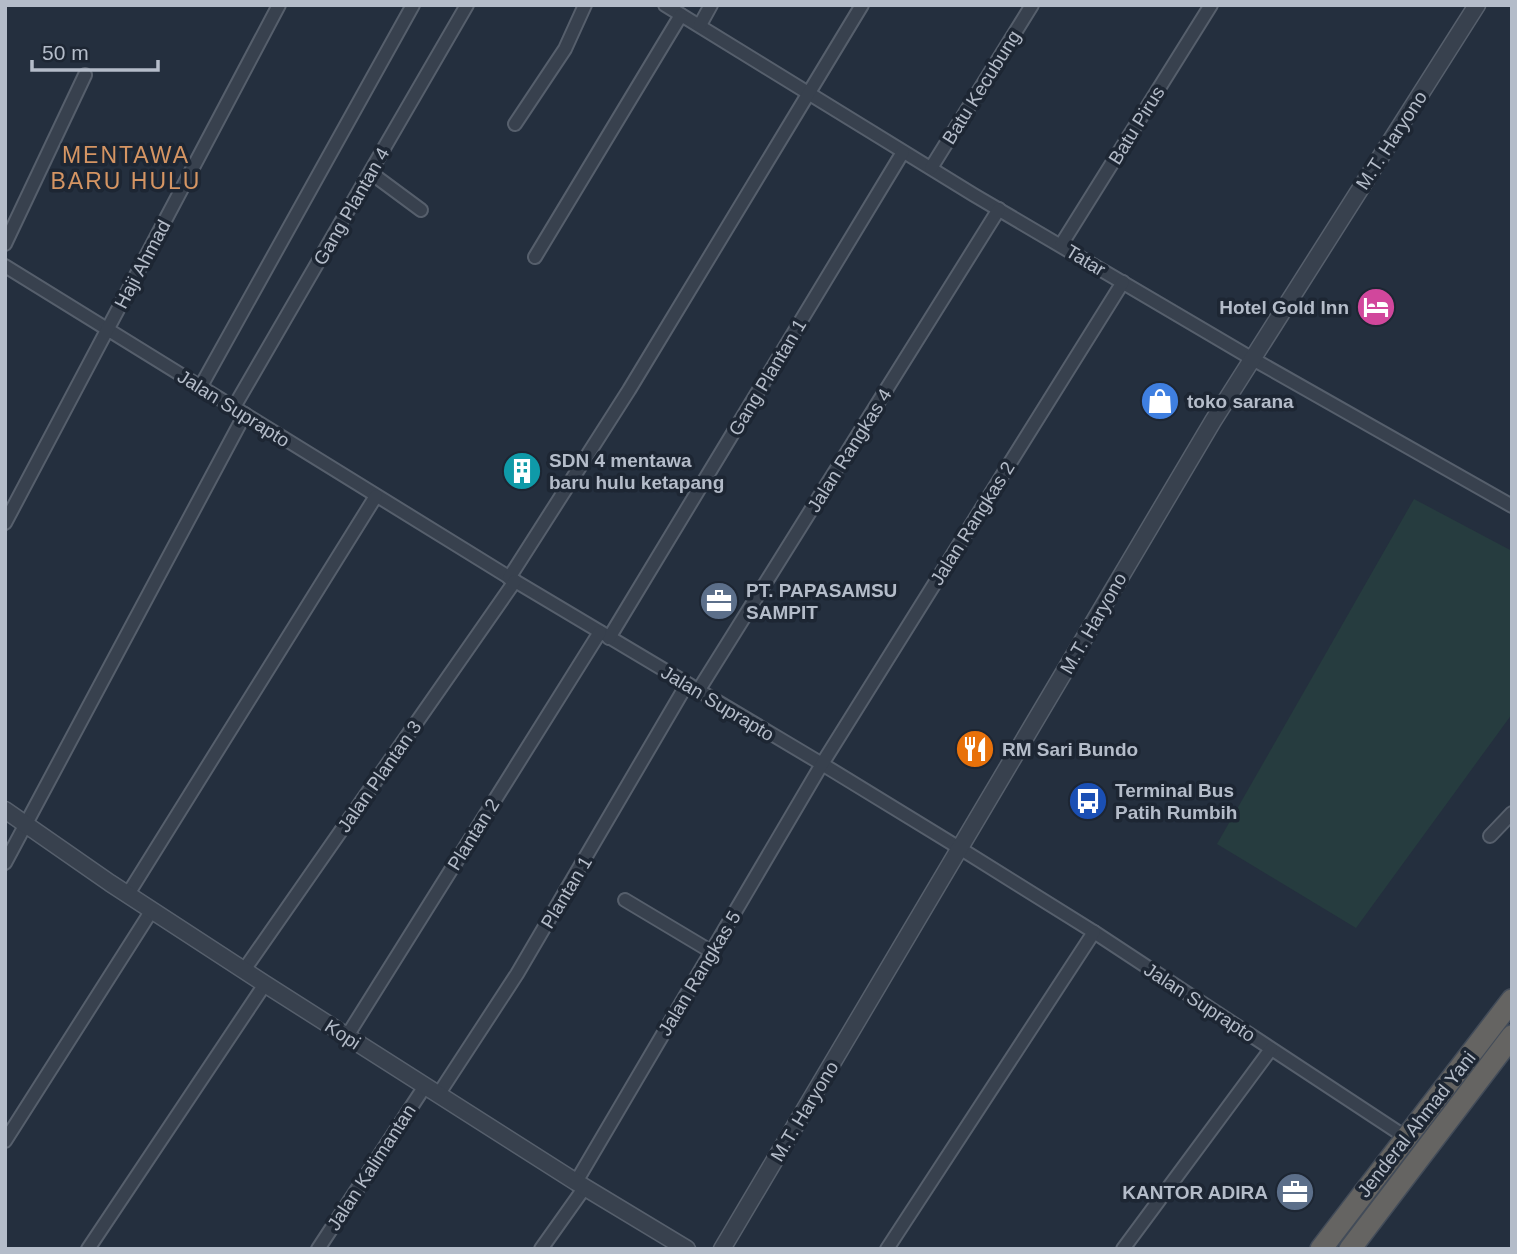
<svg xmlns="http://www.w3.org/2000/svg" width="1517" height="1254" font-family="Helvetica,sans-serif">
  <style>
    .green { fill: #263c3f }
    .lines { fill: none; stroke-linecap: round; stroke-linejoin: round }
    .minor-casing { stroke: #565f6c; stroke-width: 16 }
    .tertiary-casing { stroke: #565f6c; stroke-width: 19 }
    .trunk-casing { stroke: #434c59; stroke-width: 24 }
    .minor { stroke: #38414e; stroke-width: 12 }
    .tertiary { stroke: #38414e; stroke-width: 16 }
    .trunk { stroke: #656462; stroke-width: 21 }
    .labels { text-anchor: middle; stroke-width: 7; stroke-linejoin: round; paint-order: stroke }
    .street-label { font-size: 19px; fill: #b4bcc9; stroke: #1d2633 }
    .poi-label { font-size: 19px; font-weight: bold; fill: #b4bcc9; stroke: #1d2633; text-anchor: start }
    .quarter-label { font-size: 23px; letter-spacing: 2px; fill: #d59563; stroke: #1d2633 }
  </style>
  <rect width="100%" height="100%" fill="#242f3e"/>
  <path class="green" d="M1414,499L1512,551V714L1356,928L1217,844Z"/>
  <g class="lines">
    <g class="minor-casing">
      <g id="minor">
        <path d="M665,5L974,195L1251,358L1512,506"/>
        <path d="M700,25L711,5"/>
        <path d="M515,124L565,49L585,5"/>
        <path d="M931,168L1032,5"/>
        <path d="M371,173L421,210"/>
        <path d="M5,244L85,75"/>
        <path d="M1061,245L1211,5"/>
        <path d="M535,257L681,15"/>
        <path d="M5,266L515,581L822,764L961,849L1094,932L1410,1140"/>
        <path d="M201,386L413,5"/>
        <path d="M234,407L467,5"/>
        <path d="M5,523L279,5"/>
        <path d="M509,578L629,390L862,5"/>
        <path d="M609,638L903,152"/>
        <path d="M698,691L999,209"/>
        <path d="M1490,836L1512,813"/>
        <path d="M5,863L245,414"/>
        <path d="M128,894L376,496"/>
        <path d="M625,900L712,952"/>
        <path d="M244,970L515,581"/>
        <path d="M347,1036L600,632"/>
        <path d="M438,1095L517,974L687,684"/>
        <path d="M5,1141L152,910"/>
        <path d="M576,1182L822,764L1123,282"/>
        <path d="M88,1249L265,984"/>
        <path d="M318,1249L425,1086"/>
        <path d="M541,1249L585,1187"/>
        <path d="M887,1249L1094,932"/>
        <path d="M1123,1249L1271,1049"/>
      </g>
    </g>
    <g class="tertiary-casing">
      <g id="tertiary">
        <path d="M5,810L110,883L265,984L576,1182L687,1249"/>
        <path d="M722,1249L1213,421L1477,5"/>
      </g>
    </g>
    <g class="trunk-casing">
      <g id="trunk">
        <path d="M1321,1249L1512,1000"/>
        <path d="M1350,1249L1512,1036"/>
      </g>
    </g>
    <use href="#minor" class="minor"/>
    <use href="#tertiary" class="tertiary"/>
    <use href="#trunk" class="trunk"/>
  </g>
  <defs>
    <g id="hotel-disc" transform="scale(2.0125)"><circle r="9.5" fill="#d1479c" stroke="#1d2633"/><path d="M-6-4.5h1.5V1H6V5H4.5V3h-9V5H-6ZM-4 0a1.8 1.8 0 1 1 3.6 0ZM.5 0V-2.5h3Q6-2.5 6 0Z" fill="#fff"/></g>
    <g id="shop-disc" transform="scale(2.0125)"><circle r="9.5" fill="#3f7fe0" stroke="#1d2633"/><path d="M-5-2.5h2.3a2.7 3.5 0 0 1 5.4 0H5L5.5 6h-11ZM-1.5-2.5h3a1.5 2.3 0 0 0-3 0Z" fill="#fff"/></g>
    <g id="building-disc" transform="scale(2.0125)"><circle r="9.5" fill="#0f9aa8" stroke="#1d2633"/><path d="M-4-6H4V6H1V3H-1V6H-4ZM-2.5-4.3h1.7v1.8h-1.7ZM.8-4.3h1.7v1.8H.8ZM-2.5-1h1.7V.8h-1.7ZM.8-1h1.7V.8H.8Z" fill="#fff"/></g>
    <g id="office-disc" transform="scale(2.0125)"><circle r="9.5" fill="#5c6f8a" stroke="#1d2633"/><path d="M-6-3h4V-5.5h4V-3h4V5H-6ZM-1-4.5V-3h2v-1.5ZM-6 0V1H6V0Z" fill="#fff"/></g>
    <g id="restaurant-disc" transform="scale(2.0125)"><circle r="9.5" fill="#e8710a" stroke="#1d2633"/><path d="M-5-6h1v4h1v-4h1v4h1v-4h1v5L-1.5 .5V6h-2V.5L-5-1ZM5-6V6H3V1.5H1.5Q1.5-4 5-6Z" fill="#fff"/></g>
    <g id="bus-disc" transform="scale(2.0125)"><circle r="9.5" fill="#1a4fb4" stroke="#1d2633"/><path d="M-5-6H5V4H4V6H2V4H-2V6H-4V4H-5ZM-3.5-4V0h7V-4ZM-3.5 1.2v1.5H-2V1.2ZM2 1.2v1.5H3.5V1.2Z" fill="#fff"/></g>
  </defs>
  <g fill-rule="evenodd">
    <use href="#hotel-disc" x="1376" y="307"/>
    <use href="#shop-disc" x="1160" y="401"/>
    <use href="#building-disc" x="522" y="471"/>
    <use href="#office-disc" x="719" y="601"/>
    <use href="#restaurant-disc" x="975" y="749"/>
    <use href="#bus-disc" x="1088" y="801"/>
    <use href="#office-disc" x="1295" y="1192"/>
  </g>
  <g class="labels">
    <g class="street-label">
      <text transform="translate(981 87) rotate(-58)" y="7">Batu Kecubung</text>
      <text transform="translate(1136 125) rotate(-58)" y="7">Batu Pirus</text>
      <text transform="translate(1391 140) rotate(-57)" y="7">M.T. Haryono</text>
      <text transform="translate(351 206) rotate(-60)" y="7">Gang Plantan 4</text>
      <text transform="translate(1086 260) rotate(31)" y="7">Tatar</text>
      <text transform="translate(142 264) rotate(-62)" y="7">Haji Ahmad</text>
      <text transform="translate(767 377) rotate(-59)" y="7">Gang Plantan 1</text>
      <text transform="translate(234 408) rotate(32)" y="7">Jalan Suprapto</text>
      <text transform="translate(849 450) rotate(-58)" y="7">Jalan Rangkas 4</text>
      <text transform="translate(972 523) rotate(-58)" y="7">Jalan Rangkas 2</text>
      <text transform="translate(1093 623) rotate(-60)" y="7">M.T. Haryono</text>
      <text transform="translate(718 703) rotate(31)" y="7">Jalan Suprapto</text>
      <text transform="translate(379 776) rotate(-55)" y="7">Jalan Plantan 3</text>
      <text transform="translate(473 834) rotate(-58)" y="7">Plantan 2</text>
      <text transform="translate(566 892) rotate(-59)" y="7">Plantan 1</text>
      <text transform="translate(699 973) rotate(-59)" y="7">Jalan Rangkas 5</text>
      <text transform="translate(1200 1002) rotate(33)" y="7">Jalan Suprapto</text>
      <text transform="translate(343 1034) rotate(33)" y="7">Kopi</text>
      <text transform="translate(804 1111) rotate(-59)" y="7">M.T. Haryono</text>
      <text transform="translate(1416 1124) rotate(-52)" y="7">Jenderal Ahmad Yani</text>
      <text transform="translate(371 1167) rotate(-57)" y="7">Jalan Kalimantan</text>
    </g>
    <g class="poi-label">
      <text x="1349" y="314" text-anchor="end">Hotel Gold Inn</text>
      <text x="1187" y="408">toko sarana</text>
      <text x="549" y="467">SDN 4 mentawa<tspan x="549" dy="22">baru hulu ketapang</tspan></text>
      <text x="746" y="597">PT. PAPASAMSU<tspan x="746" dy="22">SAMPIT</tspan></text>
      <text x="1002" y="756">RM Sari Bundo</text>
      <text x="1115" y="797">Terminal Bus<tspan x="1115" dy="22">Patih Rumbih</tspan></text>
      <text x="1268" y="1199" text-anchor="end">KANTOR ADIRA</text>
    </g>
    <g class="quarter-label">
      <text x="126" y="163">MENTAWA<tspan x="126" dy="26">BARU HULU</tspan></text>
    </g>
  </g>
  <rect width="1517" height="1254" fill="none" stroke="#b4bcc9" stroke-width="14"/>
  <path d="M32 60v10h126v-10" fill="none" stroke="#b4bcc9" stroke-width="3.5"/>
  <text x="42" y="60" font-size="21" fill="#b4bcc9" stroke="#1d2633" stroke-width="5" paint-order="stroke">50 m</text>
</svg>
